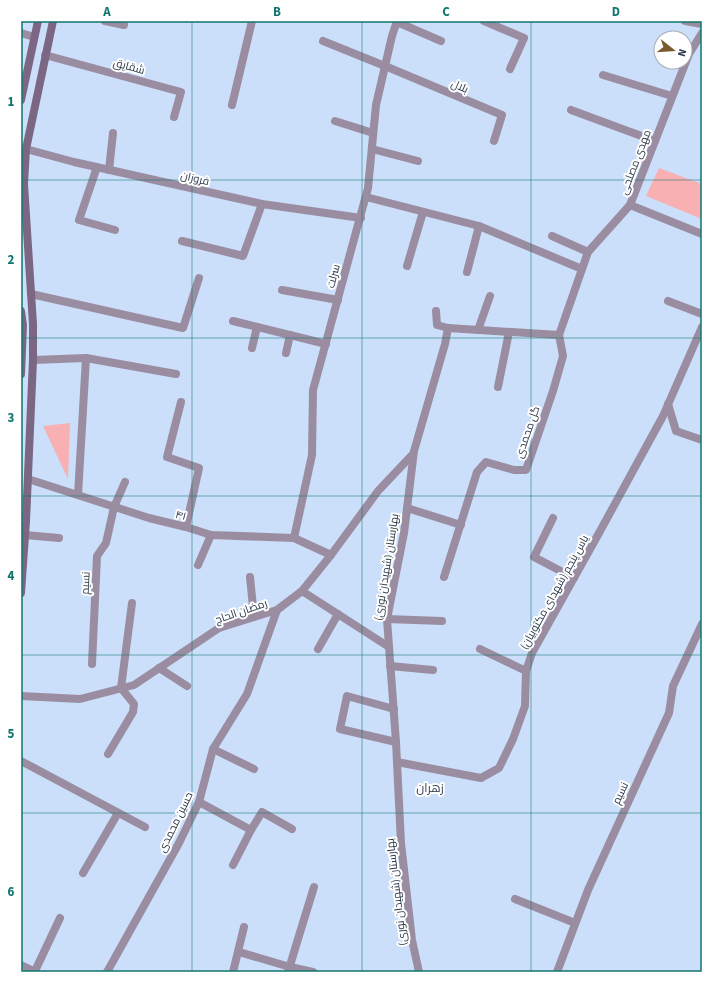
<svg xmlns="http://www.w3.org/2000/svg" width="723" height="993" font-family="'Source Sans 3',Cairo,sans-serif">
  <style>
    .green { fill: #f8b0b3 }
    .lines { fill: none; stroke-linecap: round; stroke-linejoin: round }
    .street { stroke: #9b8da1; stroke-width: 8 }
    .secondary { stroke: #7b6783; stroke-width: 8 }
    .grid { fill: none; stroke: #0f766e; stroke-width: 1; stroke-opacity: 0.55 }
    .labels { text-anchor: middle; stroke-width: 4; stroke-linejoin: round; paint-order: stroke }
    .street-label { font-size: 11px; fill: #2a3748; stroke: #fefefe }
    .neighbourhood-label { font-size: 12px; fill: #2a3748; stroke: #fefefe }
    .neatline { fill: none; stroke: #0f766e; stroke-width: 1.5 }
    .grid-label { font-size: 13px; text-anchor: middle; font-weight: bold; fill: #0f766e }
  </style>
  <rect width="100%" height="100%" fill="#cbdffa"/>
  <g class="green">
    <path d="M659,168L702,184V219L646,196Z"/>
    <path d="M70,423L68,479L43,426Z"/>
  </g>
  <g class="lines">
    <g class="street">
      <path d="M105,21L124,25"/>
      <path d="M484,21L524,38L510,69"/>
      <path d="M685,21L702,24"/>
      <path d="M397,22L441,41"/>
      <path d="M21,33L34,37"/>
      <path d="M323,41L385,66L502,115L494,141"/>
      <path d="M45,55L181,92L174,117"/>
      <path d="M603,75L672,96"/>
      <path d="M232,105L252,21"/>
      <path d="M571,110L655,141"/>
      <path d="M335,121L373,133"/>
      <path d="M26,149L74,162L262,204L361,218"/>
      <path d="M372,149L418,161"/>
      <path d="M97,167L79,220L115,230"/>
      <path d="M109,170L113,133"/>
      <path d="M366,197L479,226L582,269"/>
      <path d="M630,205L702,234"/>
      <path d="M552,236L588,252"/>
      <path d="M182,241L243,256L262,204"/>
      <path d="M407,266L423,212"/>
      <path d="M467,272L479,226"/>
      <path d="M282,290L338,300"/>
      <path d="M31,294L183,328L199,278"/>
      <path d="M668,301L702,314"/>
      <path d="M436,311L437,325L448,328"/>
      <path d="M233,321L326,344"/>
      <path d="M478,330L490,296"/>
      <path d="M559,335L588,252L630,205L689,54L702,33"/>
      <path d="M252,348L257,327"/>
      <path d="M286,353L290,335"/>
      <path d="M33,360L86,358L176,374"/>
      <path d="M498,387L509,332"/>
      <path d="M181,402L167,457L199,468L186,527"/>
      <path d="M668,404L676,431L702,440"/>
      <path d="M28,479L149,518L186,527L211,535L294,538L331,555"/>
      <path d="M78,495L86,358"/>
      <path d="M407,508L461,525"/>
      <path d="M553,518L534,557L574,578"/>
      <path d="M25,535L59,538"/>
      <path d="M294,538L312,455L313,390L368,188L376,105L392,36L397,21"/>
      <path d="M198,565L211,535"/>
      <path d="M250,577L254,617"/>
      <path d="M444,577L477,472L486,462L514,470H526L553,391L563,356L559,335"/>
      <path d="M302,591L389,647"/>
      <path d="M387,619L442,621"/>
      <path d="M318,649L338,614"/>
      <path d="M480,649L526,671"/>
      <path d="M92,664L97,556L106,543L114,507L125,482"/>
      <path d="M390,666L433,670"/>
      <path d="M159,668L187,686"/>
      <path d="M21,696L80,699L134,685L219,628L254,617L277,610L302,591L331,555L378,491L413,454"/>
      <path d="M394,709L347,696L340,729L396,742"/>
      <path d="M213,749L254,769"/>
      <path d="M108,754L133,712L134,704L121,688L132,603"/>
      <path d="M21,761L145,827"/>
      <path d="M397,762L481,778L499,768L513,739L525,706L526,671L532,653L599,533L663,416L702,327"/>
      <path d="M199,802L251,830"/>
      <path d="M233,865L251,830L262,812L292,829"/>
      <path d="M83,873L118,813"/>
      <path d="M515,899L575,923"/>
      <path d="M239,952L290,967L313,972"/>
      <path d="M21,965L36,972"/>
      <path d="M35,971L60,918"/>
      <path d="M107,972L179,843L199,802L213,749L247,694L277,610"/>
      <path d="M233,972L244,927"/>
      <path d="M288,972L298,939L314,887"/>
      <path d="M419,972L412,940L401,843L396,742L387,619L404,533L414,451L445,344L448,328L559,335"/>
      <path d="M557,972L588,890L669,713L673,686L702,624"/>
    </g>
    <g class="secondary">
      <path d="M21,100L38,21"/>
      <path d="M21,311L23,325L21,374"/>
      <path d="M21,593L26,521L33,360V324L24,184L26,149L53,21"/>
    </g>
  </g>
  <path class="grid" d="M192,21V972M362,21V972M531,21V972M21,180H702M21,338H702M21,496H702M21,655H702M21,813H702"/>
  <g class="labels">
    <g class="street-label">
      <text transform="translate(129 66) rotate(15)" y="4">شقایق</text>
      <text transform="translate(460 86) rotate(23)" y="4">بلال</text>
      <text transform="translate(635 162) rotate(-69)" y="4">مهدی مصلحی</text>
      <text transform="translate(195 178) rotate(13)" y="4">فروزان</text>
      <text transform="translate(333 276) rotate(-75)" y="4">سرلت</text>
      <text transform="translate(527 432) rotate(-71)" y="4">گل محمدی</text>
      <text transform="translate(181 515) rotate(15)" y="4">۴۱</text>
      <text transform="translate(386 567) rotate(-81)" y="4">بهارستان (شهیدان نوری)</text>
      <text transform="translate(85 583) rotate(-87)" y="4">نسیم</text>
      <text transform="translate(554 592) rotate(-61)" y="4">یاس پنجم (شهدای مکتوبیان)</text>
      <text transform="translate(241 611) rotate(-19)" y="4">رمضان الحاج</text>
      <text transform="translate(620 793) rotate(-65)" y="4">نسیم</text>
      <text transform="translate(175 822) rotate(-64)" y="4">حسین محمدی</text>
      <text transform="translate(396 892) rotate(-97)" y="4">بهارستان (شهیدان نوری)</text>
    </g>
    <g class="neighbourhood-label">
      <text x="430" y="792">زهران</text>
    </g>
  </g>
  <rect width="723" height="993" fill="none" stroke="#fefefe" stroke-width="44"/>
  <g transform="translate(673 50) rotate(107)"><circle r="19" fill="#fefefe" stroke="#a9aeb5"/>
  <path d="M0-3L7 15L0 10L-7 15Z" fill="#775b2e"/>
  <text y="-6" font-size="11" font-weight="bold" text-anchor="middle" fill="#2a3748">N</text>
  </g>
  <rect x="22" y="22" width="679" height="949" class="neatline"/>
  <g class="grid-label">
    <text x="107" y="16">A</text>
    <text x="277" y="16">B</text>
    <text x="446" y="16">C</text>
    <text x="616" y="16">D</text>
    <text x="11" y="106">1</text>
    <text x="11" y="264">2</text>
    <text x="11" y="422">3</text>
    <text x="11" y="580">4</text>
    <text x="11" y="738">5</text>
    <text x="11" y="896">6</text>
  </g>
</svg>
